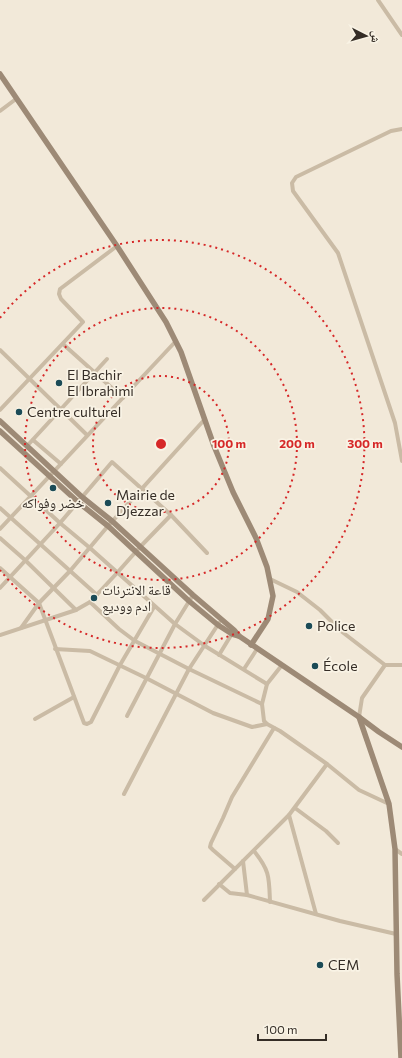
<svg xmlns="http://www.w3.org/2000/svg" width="402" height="1058" font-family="Commissioner,'Noto Naskh Arabic',sans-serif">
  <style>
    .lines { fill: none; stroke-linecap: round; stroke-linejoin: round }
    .street { stroke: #cabba5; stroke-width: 4 }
    .secondary { stroke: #9d8a76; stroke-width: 5.5 }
    .ring { fill: none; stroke: #d62828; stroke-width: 2; stroke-dasharray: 2 4 }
    .poi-dot { fill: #1b4b57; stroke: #f9f3e5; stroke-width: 1.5 }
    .labels { text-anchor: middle; stroke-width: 3.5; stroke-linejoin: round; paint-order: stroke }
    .poi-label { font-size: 14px; fill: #352d26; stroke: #f9f3e5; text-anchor: start }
    .centre { fill: #d62828; stroke: #f9f3e5; stroke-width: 2 }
    .ring-label { font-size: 12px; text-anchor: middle; font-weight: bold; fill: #d62828; stroke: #f9f3e5; stroke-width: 3.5; stroke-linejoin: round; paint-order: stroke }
  </style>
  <rect width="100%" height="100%" fill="#f2e9d9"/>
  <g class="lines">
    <g class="street">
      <path d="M378,0L402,35"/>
      <path d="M0,111L16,99"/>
      <path d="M402,129L391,131L296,177L292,183L293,191L338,253L395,423L402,461"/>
      <path d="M63,344L123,398"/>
      <path d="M0,350L87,435"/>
      <path d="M0,410L83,322L61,299L59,294L60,289L117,246"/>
      <path d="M33,440L61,464"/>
      <path d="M27,446L107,359"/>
      <path d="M0,468L60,523L90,548L175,624L205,646L267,684"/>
      <path d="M0,508L97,595"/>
      <path d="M0,529L176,341"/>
      <path d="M0,538L25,560L76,610"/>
      <path d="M0,568L39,603L84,723L87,724L91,722L120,665L154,607"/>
      <path d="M270,579L297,592L320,610L341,631L385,665"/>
      <path d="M0,588L60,523L112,462L171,515L207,553"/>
      <path d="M90,602L119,629L135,641L189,669L262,704"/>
      <path d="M21,628L39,603L70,571L108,526L205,419"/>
      <path d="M0,635L76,610L90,602L117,573L140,547L171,515"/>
      <path d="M55,649L90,651L146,678L213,713L252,727L267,724"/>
      <path d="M219,655L233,632"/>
      <path d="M282,665L267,684L262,704L264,721L267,724L280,731L327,764L359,790L389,804"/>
      <path d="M244,669L257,649"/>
      <path d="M127,716L175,624L193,595"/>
      <path d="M359,717L362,698L385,665H402"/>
      <path d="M35,719L74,697"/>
      <path d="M124,794L189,669L219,623"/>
      <path d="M295,808L326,831L338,843"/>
      <path d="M289,815L316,914"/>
      <path d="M395,849L402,854"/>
      <path d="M254,851C270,871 269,877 270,902"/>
      <path d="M243,861L247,895"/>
      <path d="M235,869L213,850L210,847L211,843L223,818L232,797L274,728"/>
      <path d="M219,884L230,893L247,895L340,921L396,934"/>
      <path d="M204,900L289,815L327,764"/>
    </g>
    <g class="secondary">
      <path d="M0,74L117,246L166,322L181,352L214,446L233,492L256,538L267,567L273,596L268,619L251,645"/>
      <path d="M0,421L82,497L112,521L193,595L234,630L239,636"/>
      <path d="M0,431L78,502L108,526L189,601L218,625L232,634L239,636L359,717L379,732L402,747"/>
      <path d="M359,717L389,804L395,849L397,974L401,1058"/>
    </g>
  </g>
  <g class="ring">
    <circle cx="161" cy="444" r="68"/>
    <circle cx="161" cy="444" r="136"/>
    <path d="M0 318A204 204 0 1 1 0 570"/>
  </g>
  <g class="poi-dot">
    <circle cx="59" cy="383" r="4"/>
    <circle cx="19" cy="412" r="4"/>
    <circle cx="53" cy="488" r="4"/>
    <circle cx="108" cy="503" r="4"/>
    <circle cx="94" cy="598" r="4"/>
    <circle cx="309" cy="626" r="4"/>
    <circle cx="315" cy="666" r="4"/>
    <circle cx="320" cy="965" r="4"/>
  </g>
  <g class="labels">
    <g class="poi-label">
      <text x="67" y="380">El Bachir<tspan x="67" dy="16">El Ibrahimi</tspan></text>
      <text x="27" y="417">Centre culturel</text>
      <text x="116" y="500">Mairie de<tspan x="116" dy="16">Djezzar</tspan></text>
      <text x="53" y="508" text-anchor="middle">خضر وفواكه</text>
      <text x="102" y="595">قاعة الانترنات<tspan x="102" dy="16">ادم ووديع</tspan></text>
      <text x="317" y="631">Police</text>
      <text x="323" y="671">École</text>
      <text x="328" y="970">CEM</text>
    </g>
  </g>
  <circle cx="161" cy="444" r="6" class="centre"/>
  <g class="ring-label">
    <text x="229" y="448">100 m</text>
    <text x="297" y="448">200 m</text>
    <text x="365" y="448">300 m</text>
  </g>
  <g transform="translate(366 36) rotate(96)" stroke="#f9f3e5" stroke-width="3" paint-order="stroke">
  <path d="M0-3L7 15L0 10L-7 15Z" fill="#352d26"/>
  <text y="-6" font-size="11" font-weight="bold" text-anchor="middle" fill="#352d26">ش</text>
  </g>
  <path d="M258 1034v6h68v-6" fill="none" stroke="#352d26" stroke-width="2"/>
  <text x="264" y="1034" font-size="12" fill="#352d26" stroke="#f9f3e5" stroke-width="3" paint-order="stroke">100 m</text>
</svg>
